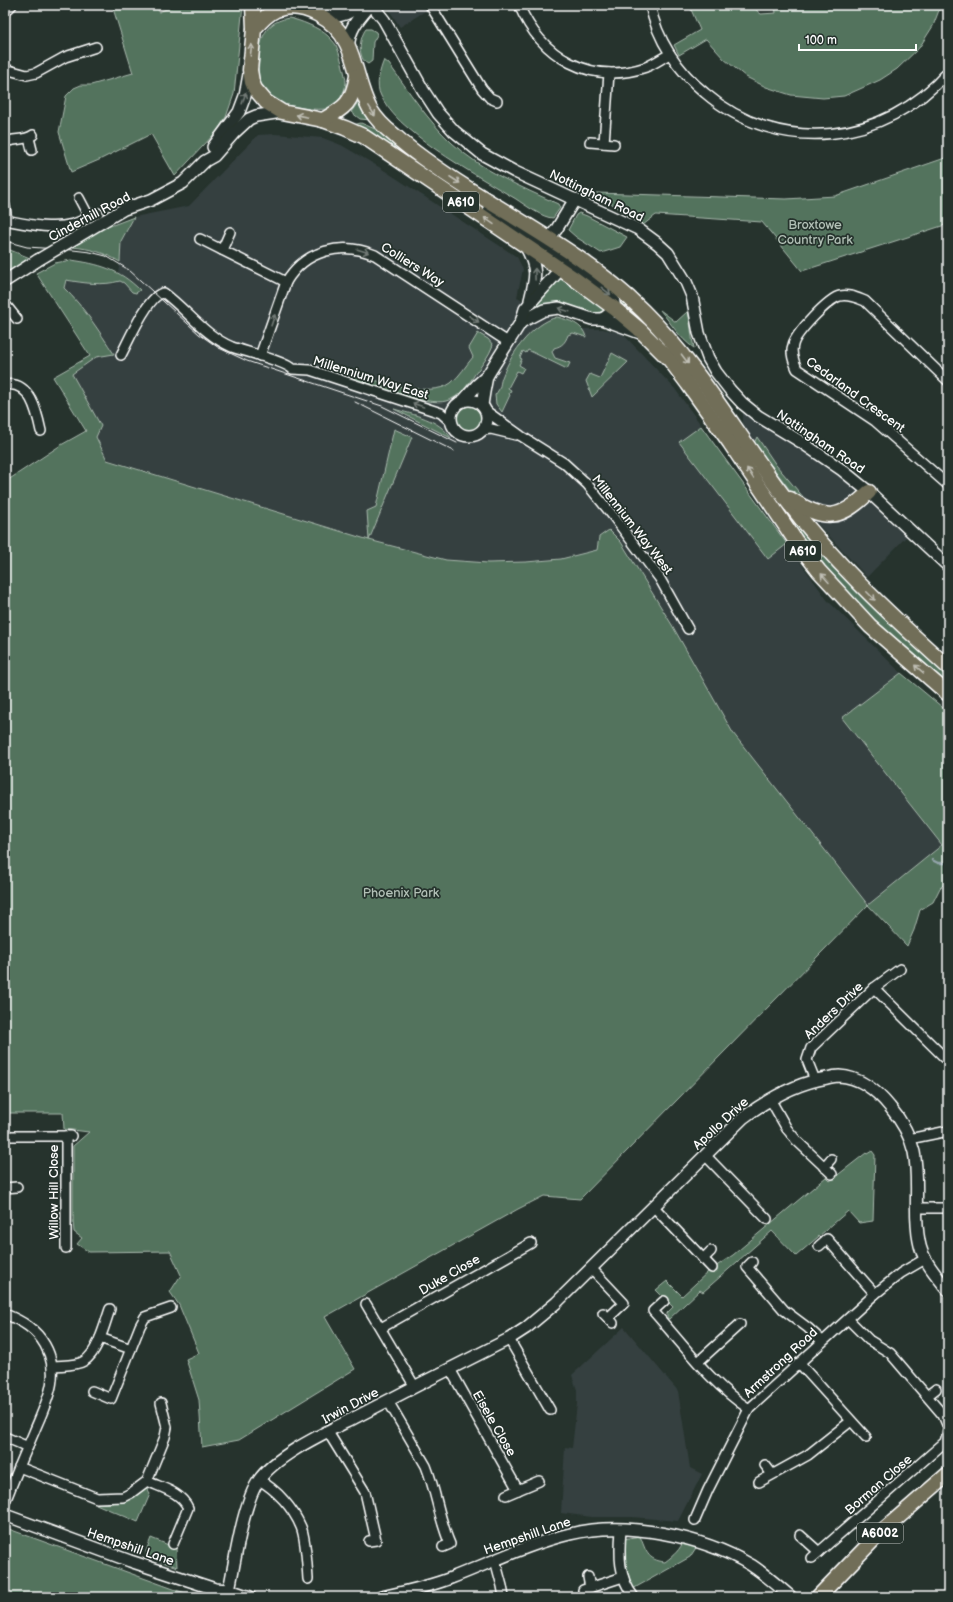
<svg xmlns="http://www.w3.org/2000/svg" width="953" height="1602" font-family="'Balsamiq Sans',sans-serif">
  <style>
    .built { fill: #354040 }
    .green { fill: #53735d; stroke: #a9b9ae }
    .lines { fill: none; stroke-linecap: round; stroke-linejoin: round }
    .stream { stroke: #93a4aa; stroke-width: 2.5 }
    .minor-casing { stroke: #fff; stroke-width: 12 }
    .tertiary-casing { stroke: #fff; stroke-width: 14 }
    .secondary-casing { stroke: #fff; stroke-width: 15 }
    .primary-casing { stroke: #fff; stroke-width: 17 }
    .trunk-casing { stroke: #fff; stroke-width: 17 }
    .minor { stroke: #26332d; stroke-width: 9 }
    .tertiary { stroke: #26332d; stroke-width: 11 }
    .secondary { stroke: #26332d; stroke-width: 12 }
    .primary { stroke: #716e59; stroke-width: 14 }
    .trunk { stroke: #716e59; stroke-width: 14 }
    .tram { stroke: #fff; stroke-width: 1 }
    .tertiary-bridge-casing { stroke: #fff; stroke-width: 14; stroke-linecap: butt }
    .tertiary-bridge { stroke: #26332d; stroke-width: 11 }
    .oneway { stroke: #bfbeb4 }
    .oneway2 { stroke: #727a76 }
    .labels { text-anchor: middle; stroke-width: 3.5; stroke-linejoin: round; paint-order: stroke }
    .shield { fill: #26332d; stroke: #bec2c0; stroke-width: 1 }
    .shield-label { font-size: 12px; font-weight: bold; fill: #fff }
    .street-label { font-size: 13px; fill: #fff; stroke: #26332d }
    .park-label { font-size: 13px; fill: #b2c0b6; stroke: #26332d }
  </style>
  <rect width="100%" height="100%" fill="#26332d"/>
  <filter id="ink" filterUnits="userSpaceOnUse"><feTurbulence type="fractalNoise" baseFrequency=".025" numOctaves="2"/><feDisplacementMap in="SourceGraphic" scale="8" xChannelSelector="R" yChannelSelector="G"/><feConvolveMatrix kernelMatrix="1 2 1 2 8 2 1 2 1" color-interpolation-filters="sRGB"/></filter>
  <g filter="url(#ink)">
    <g class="built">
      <path d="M386,5H425L427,10L400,27Z"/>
      <path d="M275,134L323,138L341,145L379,167L517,257L523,269L517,297L561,321L580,329H603L622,333L675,389L828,601L901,673L842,718L942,845L868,905L733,733L672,625L621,542L599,537L597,550L561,559L526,562L488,563L446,560L369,540L61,445L86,431L53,377L90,356L59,307L67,279L116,284L120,262L121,241L134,217L189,206L258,135Z"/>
      <path d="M743,412L791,439L869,497L908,535L867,577L814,520L783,483L754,443L743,423Z"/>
      <path d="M624,1327L678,1391L690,1468L702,1474L678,1521L632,1517H592L561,1513L565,1447L572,1448L577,1404V1390L572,1375Z"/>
    </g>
    <g class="green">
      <path d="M112,5H156L159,12L176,5H243L234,94L226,117L217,131L175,176L151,134L99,160L71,172L59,132L66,96L74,88L81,85H91L133,73Z"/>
      <path d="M689,5H756L757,11L761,14L776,13L775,5H941L933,26L919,48L897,69L880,80L844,96L823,98L791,95L766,87L746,77L724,59L706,39L679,55L674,45L700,30Z"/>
      <path d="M289,18C299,20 320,28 328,36C330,38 334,42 336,45C339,51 346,76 346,83C345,92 338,104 330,108C321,112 281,106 273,100C267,95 260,86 258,78C260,52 256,23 289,18Z"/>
      <path d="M366,29H371L376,32L377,35L373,42L372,61L368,64C357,58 359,38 366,29Z"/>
      <path d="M384,60L389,64C409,91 427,120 452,143C482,171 521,187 558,204L560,208L553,218C543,218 525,205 516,199C481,178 439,155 408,128C398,120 387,108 381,96C375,85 380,70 384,60Z"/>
      <path d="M359,101L371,120L360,119L351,112Z"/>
      <path d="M361,123L375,129L378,127L420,162L478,206L353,125Z"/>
      <path d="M948,157V224L802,271L762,222L656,215L643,225L596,193L786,199L835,196Z"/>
      <path d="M579,213L587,216L627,237L620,247L601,253L576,237L568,230L576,215Z"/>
      <path d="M134,217L121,241L120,262C103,252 92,249 72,247L97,231Z"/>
      <path d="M5,250H10L30,258L5,274Z"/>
      <path d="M71,260C99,264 119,269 140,290L136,293L132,292L124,283L120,281C103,286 84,283 66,280L64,288C84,307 99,331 114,354L96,357L72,374L101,426L96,437L107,460L369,540L367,511L376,507L394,429L412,437L369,540L446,560L488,563L526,562L561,559L597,550L599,537L609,530L621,542L672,625L733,733L868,905L942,845L842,718L901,673L948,712V880L940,888L933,902L920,910L914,930L907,946L868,905L580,1199L544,1196L518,1209L325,1317L355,1369L239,1440L202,1447L199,1400L186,1359L199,1353L179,1305L170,1292L181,1275L170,1251L89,1252L77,1244L82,1238L74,1232L73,1222V1146L89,1132L64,1129L63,1113H5V482L61,445L86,431L53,377L90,356L36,273L55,263Z"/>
      <path d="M560,276L606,308L603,311L592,315L547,304L530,310Z"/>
      <path d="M623,298L662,338L774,492L948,673V688L836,586L632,316L634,314L622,304L621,299Z"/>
      <path d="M660,310L676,322L688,311C691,324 691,336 694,348C679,338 671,323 660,310Z"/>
      <path d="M557,317C569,320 583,324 586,337L573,333L568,335C565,343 562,346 554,348L552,352L555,358L570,363L567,369L528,350L526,353L523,351L520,358L522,359L519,365L524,368L521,373L517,371L508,388L511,390L509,394L510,395L502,412L496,404L495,395C502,387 499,384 503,375C512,352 532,324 557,317Z"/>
      <path d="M478,333L488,339L493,345C489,356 482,365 475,374C469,384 459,398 446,401C428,406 374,387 353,381L354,375C378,380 430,399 451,383C460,376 466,365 473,357L469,348Z"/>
      <path d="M612,353L628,362L592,397L586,381L590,374L600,378Z"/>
      <circle cx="469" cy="418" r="13"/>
      <path d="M394,409C414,415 439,419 451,438Z"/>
      <path d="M701,426L787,544L768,559L679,442Z"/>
      <path d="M757,437L776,465L810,505L796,498L754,443Z"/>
      <path d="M872,1151L875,1155L873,1221L859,1223L848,1211L796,1256L772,1231L703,1292L700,1290L669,1319L667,1318V1313L673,1307L656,1290L667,1281L682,1296L709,1271L733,1255L826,1177L830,1181L866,1153L867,1154Z"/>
      <path d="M147,1486L150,1487L148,1491L150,1494L138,1522L96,1504L97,1503C121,1505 128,1498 147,1486Z"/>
      <path d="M6,1528L179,1591L201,1597H5V1529Z"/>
      <path d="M640,1536C646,1551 647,1560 665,1562C674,1555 680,1550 684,1540L699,1543L690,1557L629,1591L623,1577V1539Z"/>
      <path d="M151,1538L176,1548L177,1567L146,1556V1551Z"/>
    </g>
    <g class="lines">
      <path class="stream" d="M932,860L938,863H948"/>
      <g class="minor-casing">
        <g id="minor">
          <path d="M430,5L482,89L490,98L497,101"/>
          <path d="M519,5C541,57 590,86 646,67C654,64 662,58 670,54"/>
          <path d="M650,5C657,40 678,71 705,93C780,157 885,144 948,72"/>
          <path d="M5,12L12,5"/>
          <path d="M5,69L27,75L36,73L65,57L96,47"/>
          <path d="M29,138L32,150"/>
          <path d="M5,142C14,138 25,141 33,135"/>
          <path d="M590,142L614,144"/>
          <path d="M604,143L609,73"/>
          <path d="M79,198L89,217"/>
          <path d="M5,206L7,221"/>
          <path d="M5,220C27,224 51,230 73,224C81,222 90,216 98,213"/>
          <path d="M200,239L286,282"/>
          <path d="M222,250L230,232"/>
          <path d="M5,304L17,319"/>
          <path d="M121,355C128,342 149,293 164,293C187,310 205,336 232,347C243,351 287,362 292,369L310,370L441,413L452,423"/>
          <path d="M260,356L286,282C305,250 342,241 375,255L508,342"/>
          <path d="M948,381L865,301C857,298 849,294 840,296C829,298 795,334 793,345C790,353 794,362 797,369L875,421L948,485"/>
          <path d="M5,385C30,380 37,412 41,431"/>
          <path d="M486,411L521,436L564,463L587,484L613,516L660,579L688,629"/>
          <path d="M483,430L491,429L516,435"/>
          <path d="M874,988L945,1058"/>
          <path d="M815,1080L807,1060L811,1048L874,988L900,969"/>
          <path d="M770,1099L787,1129L797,1141L832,1174"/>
          <path d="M5,1136H71"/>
          <path d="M909,1139L948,1131"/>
          <path d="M705,1155L767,1219"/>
          <path d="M824,1167L831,1159"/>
          <path d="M5,1188L17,1187"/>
          <path d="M654,1207L712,1268"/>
          <path d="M916,1208H948"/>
          <path d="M819,1246L827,1239L875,1294"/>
          <path d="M66,1248V1136"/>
          <path d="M703,1259L711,1251"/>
          <path d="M752,1262L747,1267L784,1310L808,1328L822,1341"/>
          <path d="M591,1268L624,1303L608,1318"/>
          <path d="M664,1301L653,1311C683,1344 711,1384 749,1409"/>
          <path d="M366,1304L415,1387"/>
          <path d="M603,1313L613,1323"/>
          <path d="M5,1314C22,1321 36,1329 45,1345C62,1375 46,1403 34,1432C24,1455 14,1479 5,1502"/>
          <path d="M848,1319L869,1340L890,1353L943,1415L948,1427"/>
          <path d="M381,1328L531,1243"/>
          <path d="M100,1338L131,1349"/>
          <path d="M509,1339L550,1410"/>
          <path d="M698,1362L740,1324"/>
          <path d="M799,1363L866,1437"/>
          <path d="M54,1366C63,1365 76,1366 84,1361C98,1353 105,1323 110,1309"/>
          <path d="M450,1369L518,1490"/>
          <path d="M92,1391L111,1399L140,1326L145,1317L171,1308"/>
          <path d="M927,1396L936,1389"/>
          <path d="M388,1401L426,1466C436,1491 439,1519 450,1544L443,1547"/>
          <path d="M328,1432L365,1492L376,1540L369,1541"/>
          <path d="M5,1437L28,1447"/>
          <path d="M765,1465L772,1474"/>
          <path d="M19,1467L97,1498L123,1497L131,1493L147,1481L165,1437L167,1427L161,1403"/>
          <path d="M259,1480C277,1490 293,1508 301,1527C306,1539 307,1565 308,1579"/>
          <path d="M147,1481C162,1488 181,1492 188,1508L173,1544"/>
          <path d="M759,1482L808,1455L851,1421"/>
          <path d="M506,1495L539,1481"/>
          <path d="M695,1520L708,1490L749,1409L875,1294L901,1273L925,1259"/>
          <path d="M621,1530C619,1554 618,1577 634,1597"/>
          <path d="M800,1535L819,1552"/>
          <path d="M812,1558L945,1442L948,1431"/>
          <path d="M495,1560L502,1586L504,1597"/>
          <path d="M588,1577L590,1588"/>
          <path d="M583,1590L623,1577"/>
        </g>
      </g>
      <g class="tertiary-casing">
        <g id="tertiary">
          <path d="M372,5L384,20L423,90L438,113L454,131L482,154L515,172L638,229L657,243L668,253L686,282L692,296L699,333L708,358L716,372L730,390L742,403L758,416L801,442L842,470L869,492L948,566"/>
          <path d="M213,147L239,112L245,96L249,74"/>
          <path d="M489,207L504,220L550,250L612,295C617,306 613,313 602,319"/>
          <path d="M77,237L124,209L151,200L183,183L205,161L214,156L235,132L249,119L256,116L282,112"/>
          <path d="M543,245L556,230L575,199"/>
          <path d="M526,247C538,270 536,276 530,300"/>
          <path d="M5,281L38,260"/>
          <path d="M521,322L544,310L559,308L592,319H602L640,333"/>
          <circle cx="469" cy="418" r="18"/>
          <path d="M463,401L478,384L487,376L521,322L525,309L530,303L566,263"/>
          <path d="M482,405L484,392L487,376"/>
          <path d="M5,1515L130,1561L215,1589L229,1590L250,1597"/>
          <path d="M229,1590C235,1562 243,1502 259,1480C277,1454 329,1431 358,1416C408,1390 459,1364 509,1339L526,1328L556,1303L743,1118C768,1099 796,1083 827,1078C831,1077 836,1076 839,1076C860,1077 878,1092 890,1107C901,1120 910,1135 914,1152C920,1181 913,1212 919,1241C922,1260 936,1275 948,1290"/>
          <path d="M381,1597C404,1592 428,1587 451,1578C490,1563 528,1544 570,1534C625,1520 702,1536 751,1565C765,1574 778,1586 791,1597"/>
        </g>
      </g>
      <g class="secondary-casing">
        <g id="secondary">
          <path d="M320,15C335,18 348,15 359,5"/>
          <path d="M348,46C349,28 359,18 370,5"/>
        </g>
      </g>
      <g class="primary-casing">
        <path id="primary" d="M818,1597L879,1534L948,1474"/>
      </g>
      <g class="trunk-casing">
        <g id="trunk">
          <path d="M253,5L254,29L250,70L252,82L255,89L266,102L282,112L323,120L345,128L363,136L572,277L614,308L639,329L670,360L688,384L730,443L795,540L819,571L870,626L948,694"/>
          <path d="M254,29C260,22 267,14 276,10C303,0 336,20 347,44C357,65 359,89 370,109C376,119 385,128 394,135C416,155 442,172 467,188C527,226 592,260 643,311C698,365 736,433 782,494C830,559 888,613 948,667"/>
          <path d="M323,120C346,107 352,103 357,76"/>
          <path d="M790,499C824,521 840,521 869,492"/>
        </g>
      </g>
      <use href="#minor" class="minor"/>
      <use href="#tertiary" class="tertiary"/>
      <use href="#secondary" class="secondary"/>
      <use href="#primary" class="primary"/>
      <use href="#trunk" class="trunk"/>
      <g class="tram">
        <path d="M5,241L27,247L73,250L90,252L106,256L129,270L199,334L219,348L247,361L382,406L457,443"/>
        <path d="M355,402L454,451"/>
      </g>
      <g class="tertiary-bridge-casing">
        <path id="tertiary-bridge" d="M38,260L77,237"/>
      </g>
      <use href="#tertiary-bridge" class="tertiary-bridge"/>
    </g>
    <defs><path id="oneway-shaft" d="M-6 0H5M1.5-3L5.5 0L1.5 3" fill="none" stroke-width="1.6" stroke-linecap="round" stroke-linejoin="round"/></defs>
    <g class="oneway">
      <use href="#oneway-shaft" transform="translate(251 50) rotate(-83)"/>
      <use href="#oneway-shaft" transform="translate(372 111) rotate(58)"/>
      <use href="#oneway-shaft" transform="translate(302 116) rotate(-168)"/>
      <use href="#oneway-shaft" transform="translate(455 180) rotate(33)"/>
      <use href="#oneway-shaft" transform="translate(489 221) rotate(-145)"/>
      <use href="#oneway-shaft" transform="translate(685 359) rotate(53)"/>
      <use href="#oneway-shaft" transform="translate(750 473) rotate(-123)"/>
      <use href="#oneway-shaft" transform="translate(825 578) rotate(-132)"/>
      <use href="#oneway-shaft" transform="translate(871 596) rotate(45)"/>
      <use href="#oneway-shaft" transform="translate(919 669) rotate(-139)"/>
    </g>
    <g class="oneway2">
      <use href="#oneway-shaft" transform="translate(244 98) rotate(-72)"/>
      <use href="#oneway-shaft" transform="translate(363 251) rotate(17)"/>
      <use href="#oneway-shaft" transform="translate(535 274) rotate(-91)"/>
      <use href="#oneway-shaft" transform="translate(606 291) rotate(38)"/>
      <use href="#oneway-shaft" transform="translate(564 310) rotate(-163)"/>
      <use href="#oneway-shaft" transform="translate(474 319) rotate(33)"/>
      <use href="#oneway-shaft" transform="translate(273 320) rotate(-71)"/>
      <use href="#oneway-shaft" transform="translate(418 405) rotate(-161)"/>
    </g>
  </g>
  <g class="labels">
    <g class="shield">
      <rect x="443" y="192" width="36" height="20" rx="3"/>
      <rect x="785" y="541" width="36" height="20" rx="3"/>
      <rect x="857" y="1523" width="46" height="20" rx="3"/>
    </g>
    <g class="shield-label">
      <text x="461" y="206">A610</text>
      <text x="803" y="555">A610</text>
      <text x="880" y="1537">A6002</text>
    </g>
    <g class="street-label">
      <text transform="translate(597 195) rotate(26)" y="5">Nottingham Road</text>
      <text transform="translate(89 216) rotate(-28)" y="5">Cinderhill Road</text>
      <text transform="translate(413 264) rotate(32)" y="5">Colliers Way</text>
      <text transform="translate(371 377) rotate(17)" y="5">Millennium Way East</text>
      <text transform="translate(856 394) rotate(36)" y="5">Cedarland Crescent</text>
      <text transform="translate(821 441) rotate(34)" y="5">Nottingham Road</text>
      <text transform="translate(633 524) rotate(52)" y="5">Millennium Way West</text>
      <text transform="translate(833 1010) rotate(-44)" y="5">Anders Drive</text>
      <text transform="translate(720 1123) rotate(-43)" y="5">Apollo Drive</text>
      <text transform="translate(53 1192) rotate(-90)" y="5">Willow Hill Close</text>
      <text transform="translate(449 1274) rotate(-30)" y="5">Duke Close</text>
      <text transform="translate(780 1362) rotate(-43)" y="5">Armstrong Road</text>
      <text transform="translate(350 1405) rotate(-28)" y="5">Irwin Drive</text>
      <text transform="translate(495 1423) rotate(60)" y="5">Eisele Close</text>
      <text transform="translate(878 1484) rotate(-41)" y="5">Borman Close</text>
      <text transform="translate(527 1535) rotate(-19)" y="5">Hempshill Lane</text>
      <text transform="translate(131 1546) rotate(19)" y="5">Hempshill Lane</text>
    </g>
    <g class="park-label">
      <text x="815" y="229">Broxtowe<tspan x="815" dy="15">Country Park</tspan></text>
      <text x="401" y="897">Phoenix Park</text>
    </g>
  </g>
  <rect width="953" height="1602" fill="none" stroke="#26332d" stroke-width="20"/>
  <rect x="10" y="10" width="933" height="1582" fill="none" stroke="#fff" stroke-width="1.5" filter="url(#ink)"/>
  <path d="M799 44v6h117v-6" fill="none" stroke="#ffffff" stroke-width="2"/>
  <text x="805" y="44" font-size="12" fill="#ffffff" stroke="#26332d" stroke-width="3" paint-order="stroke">100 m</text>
</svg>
